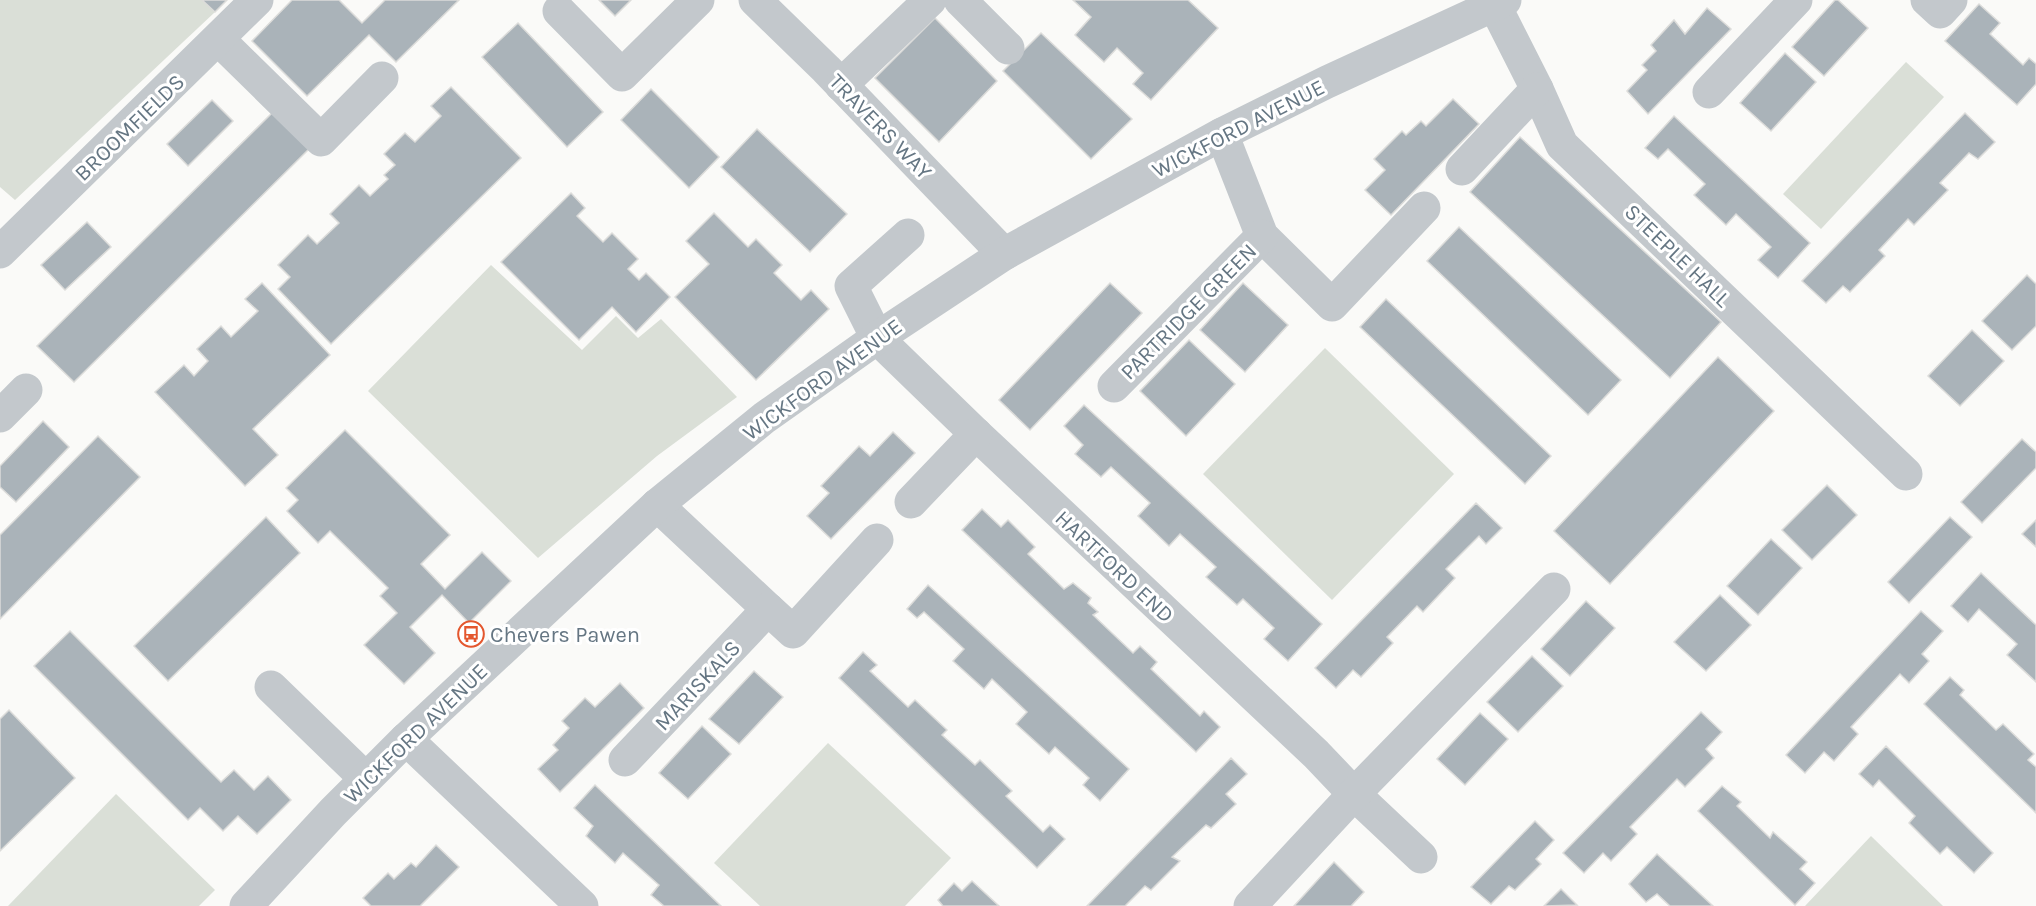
<svg xmlns="http://www.w3.org/2000/svg" width="2036" height="906" font-family="Karla,sans-serif">
  <style>
    .green { fill: #dadfd7 }
    .building { fill: #aab3b9; stroke: #dcdcda; stroke-width: 1.5 }
    .lines { fill: none; stroke-linecap: round; stroke-linejoin: round }
    .minor { stroke: #c3c8cc; stroke-width: 33 }
    .labels { text-anchor: middle; stroke-width: 6; stroke-linejoin: round; paint-order: stroke }
    .street-label { font-size: 22px; fill: #657683; stroke: #fff }
    .poi-label { font-size: 22px; fill: #657683; stroke: #fff; text-anchor: start }
  </style>
  <rect width="100%" height="100%" fill="#fafaf8"/>
  <g class="green">
    <path d="M0,0H202L215,12L15,200L0,187Z"/>
    <path d="M1906,62L1944,97L1821,229L1783,194Z"/>
    <path d="M491,265L582,350L616,316L638,338L661,319L737,397L657,456L538,558L368,391Z"/>
    <path d="M1325,348L1454,474L1332,600L1203,474Z"/>
    <path d="M828,743L951,858L905,906H760L714,863Z"/>
    <path d="M116,794L215,890L199,906H8Z"/>
    <path d="M1871,836L1943,906H1805Z"/>
  </g>
  <g class="building">
    <path d="M202,0H227L215,12Z"/>
    <path d="M292,0H339L362,23L385,0H459L396,62L369,35L307,96L252,41Z"/>
    <path d="M599,0H631L615,16Z"/>
    <path d="M1073,0H1188L1218,28L1151,100L1133,84L1143,73L1117,48L1104,62L1075,35L1091,17Z"/>
    <path d="M1835,0H1838L1868,28L1824,76L1792,47Z"/>
    <path d="M1979,4L2000,23L1990,34L2023,65L2029,58L2036,64V84L2017,105L1945,41Z"/>
    <path d="M1707,8L1731,29L1648,114L1627,91L1647,70L1642,65L1656,51L1651,45L1674,20L1685,34Z"/>
    <path d="M935,18L997,81L939,142L875,78Z"/>
    <path d="M518,23L603,112L567,147L482,57Z"/>
    <path d="M1041,33L1132,119L1091,159L1003,71Z"/>
    <path d="M1785,53L1816,82L1771,131L1740,103Z"/>
    <path d="M451,87L521,158L331,344L278,289L290,277L278,265L308,235L317,244L339,223L330,214L359,185L370,196L388,179L384,175L395,165L384,154L405,133L415,142L441,116L431,106Z"/>
    <path d="M651,89L719,157L689,188L621,120Z"/>
    <path d="M1453,99L1479,124L1391,215L1365,190L1385,170L1374,159L1402,131L1406,135L1421,121L1426,126Z"/>
    <path d="M212,100L233,121L188,166L167,144Z"/>
    <path d="M273,112L310,148L74,382L37,346Z"/>
    <path d="M1965,113L1995,142L1978,159L1969,153L1940,183L1948,190L1914,225L1908,219L1879,250L1885,256L1850,292L1843,286L1826,303L1802,281Z"/>
    <path d="M1674,116L1810,243L1778,278L1758,260L1771,247L1736,214L1726,225L1694,195L1705,184L1668,149L1658,159L1645,148Z"/>
    <path d="M757,129L847,214L810,252L721,167Z"/>
    <path d="M1520,137L1721,322L1670,378L1470,192Z"/>
    <path d="M571,193L585,208L577,216L603,242L612,233L638,259L628,269L639,280L646,273L670,297L636,332L612,307L579,340L501,262Z"/>
    <path d="M714,213L748,247L756,239L782,265L774,273L801,300L811,290L829,309L756,380L675,297L709,264L686,241Z"/>
    <path d="M87,222L111,247L65,290L41,265Z"/>
    <path d="M1459,227L1621,380L1588,415L1427,261Z"/>
    <path d="M2027,275L2036,284V326L2012,350L1982,321Z"/>
    <path d="M262,283L330,355L253,429L278,455L245,486L155,392L184,365L194,376L208,361L197,349L221,326L231,337L258,311L245,299Z"/>
    <path d="M1110,283L1142,313L1030,430L999,400Z"/>
    <path d="M1243,283L1288,325L1245,372L1200,330Z"/>
    <path d="M1386,299L1551,456L1525,484L1360,327Z"/>
    <path d="M1972,330L2004,361L1960,406L1928,376Z"/>
    <path d="M1189,340L1235,384L1186,436L1140,391Z"/>
    <path d="M1718,357L1774,411L1610,584L1554,531Z"/>
    <path d="M1084,405L1322,624L1288,661L1264,639L1274,628L1243,599L1237,605L1206,577L1216,567L1180,534L1169,546L1138,516L1150,503L1111,467L1101,477L1075,454L1083,445L1064,426Z"/>
    <path d="M43,421L69,447L16,502L0,487V466Z"/>
    <path d="M345,430L450,535L421,564L445,589L482,552L511,581L469,623L442,595L410,627L435,653L404,684L364,645L397,613L380,596L388,588L330,531L318,543L287,511L298,500L286,488Z"/>
    <path d="M893,432L915,453L831,539L807,516L829,493L821,486L859,446L870,456Z"/>
    <path d="M98,436L140,477L0,619V535Z"/>
    <path d="M2022,439L2036,452V468L1982,523L1961,502Z"/>
    <path d="M1827,485L1857,515L1812,560L1782,530Z"/>
    <path d="M1476,503L1502,528L1486,544L1479,536L1446,569L1455,578L1423,612L1417,606L1387,637L1393,643L1361,677L1353,670L1336,688L1315,668Z"/>
    <path d="M982,509L1001,527L1008,520L1035,547L1028,554L1064,589L1073,583L1091,598L1088,603L1098,612L1093,615L1133,653L1140,646L1157,662L1151,669L1200,716L1204,711L1220,727L1196,752L962,530Z"/>
    <path d="M266,517L300,553L168,681L134,646Z"/>
    <path d="M1950,517L1972,537L1909,603L1888,582Z"/>
    <path d="M2036,520V547L2022,534Z"/>
    <path d="M1771,539L1802,568L1758,615L1727,586Z"/>
    <path d="M1981,573L2036,625V682L2007,655L2017,644L1979,609L1968,622L1951,606Z"/>
    <path d="M928,585L1129,769L1100,801L1083,785L1089,778L1055,747L1049,754L1016,724L1027,712L992,679L984,689L953,661L964,649L924,612L917,618L907,609Z"/>
    <path d="M1720,595L1751,625L1706,671L1674,642Z"/>
    <path d="M1586,601L1615,628L1570,676L1541,649Z"/>
    <path d="M1921,611L1943,631L1922,654L1929,661L1909,683L1900,674L1851,727L1858,734L1834,761L1824,752L1805,773L1786,755Z"/>
    <path d="M70,631L221,782L234,770L254,790L268,776L291,800L257,834L238,816L223,831L200,808L188,820L34,666Z"/>
    <path d="M863,652L877,665L870,671L908,707L915,700L947,730L942,735L975,765L980,760L1012,791L1006,796L1043,832L1050,825L1065,839L1037,868L839,678Z"/>
    <path d="M1532,656L1563,686L1518,732L1487,702Z"/>
    <path d="M754,671L783,697L739,744L709,719Z"/>
    <path d="M1950,677L1964,690L1960,695L1996,730L2003,724L2034,754L2028,760L2036,767V813L1924,704Z"/>
    <path d="M620,683L644,708L560,792L538,769L558,750L553,745L569,728L562,721L585,698L595,707Z"/>
    <path d="M9,710L75,778L0,851V719Z"/>
    <path d="M1701,712L1722,732L1706,749L1714,758L1685,787L1677,779L1630,827L1637,834L1611,861L1603,853L1584,873L1563,853Z"/>
    <path d="M1480,713L1508,739L1465,785L1437,759Z"/>
    <path d="M702,726L731,754L688,799L659,773Z"/>
    <path d="M1886,746L1993,853L1974,873L1947,847L1940,854L1909,823L1915,816L1879,780L1873,787L1859,774Z"/>
    <path d="M1231,758L1247,774L1226,794L1236,804L1211,828L1206,825L1172,857L1180,861L1151,890L1145,886L1125,906H1087Z"/>
    <path d="M595,785L721,906H664L651,895L659,885L623,853L615,863L586,836L593,826L574,808Z"/>
    <path d="M1722,786L1741,802L1737,806L1770,838L1773,832L1807,862L1800,869L1815,883L1795,905L1698,811Z"/>
    <path d="M1535,821L1554,840L1536,859L1541,864L1515,890L1509,886L1491,904L1471,887Z"/>
    <path d="M436,845L459,867L420,906H371L363,898L388,873L394,879L411,863L416,867Z"/>
    <path d="M1657,854L1713,906H1670L1657,894L1646,902L1629,884Z"/>
    <path d="M1334,862L1364,892L1351,906H1294Z"/>
    <path d="M972,881L999,906H943L938,900L954,883L962,891Z"/>
    <path d="M1561,889L1577,905L1544,906Z"/>
  </g>
  <g class="lines">
    <g class="minor">
      <path d="M755,0L826,69L1004,254"/>
      <path d="M960,0L1008,48"/>
      <path d="M1927,0L1940,12L1951,0"/>
      <path d="M1494,4L1537,89L1562,145L1906,474"/>
      <path d="M559,11L622,75L698,0"/>
      <path d="M218,39L321,140L382,78"/>
      <path d="M841,85L930,0"/>
      <path d="M1709,92L1796,0"/>
      <path d="M1222,134L1262,236L1332,305L1424,208"/>
      <path d="M1462,169L1537,89"/>
      <path d="M908,235L851,286L877,338L976,434L1316,754L1354,794L1421,857"/>
      <path d="M0,252L257,0"/>
      <path d="M1114,386L1262,236"/>
      <path d="M0,416L26,390"/>
      <path d="M911,502L976,434"/>
      <path d="M657,505L768,609"/>
      <path d="M271,687L366,779"/>
      <path d="M406,739L582,906"/>
      <path d="M625,760L768,609L793,632L877,540"/>
      <path d="M246,906L333,812L406,739L657,505L764,418L877,338L1004,254L1222,134L1327,82L1505,0"/>
      <path d="M1250,906L1354,794L1554,589"/>
    </g>
  </g>
  <defs>
    <g id="bus-ring" transform="scale(1.35)"><circle r="9.5" fill="#fff" stroke="#e4572e" stroke-width="1.5"/><path d="M-5-6H5V4H4V6H2V4H-2V6H-4V4H-5ZM-3.5-4V0h7V-4ZM-3.5 1.2v1.5H-2V1.2ZM2 1.2v1.5H3.5V1.2Z" fill="#e4572e"/></g>
  </defs>
  <g fill-rule="evenodd">
    <use href="#bus-ring" x="471" y="634"/>
  </g>
  <g class="labels">
    <g class="street-label">
      <text transform="translate(881 126) rotate(46)" y="8">TRAVERS WAY</text>
      <text transform="translate(129 127) rotate(-44)" y="8">BROOMFIELDS</text>
      <text transform="translate(1238 128) rotate(-27)" y="8">WICKFORD AVENUE</text>
      <text transform="translate(1678 255) rotate(44)" y="8">STEEPLE HALL</text>
      <text transform="translate(1188 311) rotate(-45)" y="8">PARTRIDGE GREEN</text>
      <text transform="translate(822 379) rotate(-36)" y="8">WICKFORD AVENUE</text>
      <text transform="translate(1115 566) rotate(43)" y="8">HARTFORD END</text>
      <text transform="translate(697 685) rotate(-47)" y="8">MARISKALS</text>
      <text transform="translate(415 733) rotate(-44)" y="8">WICKFORD AVENUE</text>
    </g>
    <g class="poi-label">
      <text x="490" y="642">Chevers Pawen</text>
    </g>
  </g>
</svg>
